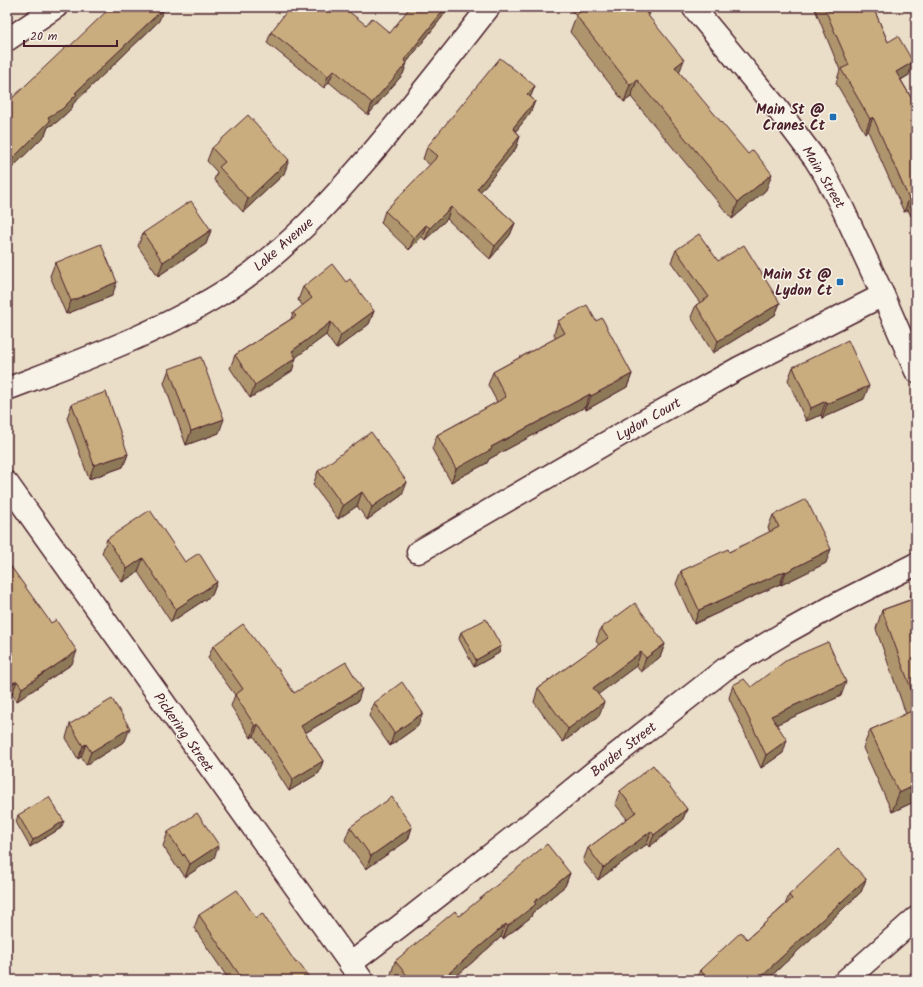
<svg xmlns="http://www.w3.org/2000/svg" width="923" height="987" font-family="Kalam,sans-serif">
  <style>
    .lines { fill: none; stroke-linecap: round; stroke-linejoin: round }
    .minor-casing { stroke: #4a1f2b; stroke-width: 25 }
    .tertiary-casing { stroke: #4a1f2b; stroke-width: 25 }
    .primary-casing { stroke: #4a1f2b; stroke-width: 25 }
    .minor { stroke: #f7f3e8; stroke-width: 22 }
    .tertiary { stroke: #f7f3e8; stroke-width: 22 }
    .primary { stroke: #f7f3e8; stroke-width: 22 }
    .wall { fill: #ae956d; stroke: #4a1f2b }
    .shaded-wall { fill: #8d7959; stroke: #4a1f2b }
    .building { fill: #caad7f; stroke: #4a1f2b }
    .poi-dot { fill: #1f6fb2; stroke: #f7f3e8; stroke-width: 1.5 }
    .labels { text-anchor: middle; stroke-width: 3; stroke-linejoin: round; paint-order: stroke }
    .poi-label { font-size: 14px; font-weight: bold; fill: #4a1f2b; stroke: #f7f3e8; text-anchor: end }
    .street-label { font-size: 14px; fill: #4a1f2b; stroke: #f7f3e8 }
  </style>
  <rect width="100%" height="100%" fill="#eadec8"/>
  <filter id="ink" filterUnits="userSpaceOnUse"><feTurbulence type="fractalNoise" baseFrequency=".025" numOctaves="2"/><feDisplacementMap in="SourceGraphic" scale="8" xChannelSelector="R" yChannelSelector="G"/><feConvolveMatrix kernelMatrix="1 2 1 2 8 2 1 2 1" color-interpolation-filters="sRGB"/></filter>
  <g filter="url(#ink)">
    <g class="lines">
      <g class="minor-casing">
        <g id="minor">
          <path d="M7,40L56,7"/>
          <path d="M7,483L362,980"/>
          <path d="M418,552L644,421L739,368L883,295"/>
          <path d="M350,964L400,926L539,817L599,768L725,669L783,634L837,604L916,564"/>
          <path d="M846,980L916,918"/>
        </g>
      </g>
      <g class="tertiary-casing">
        <path id="tertiary" d="M7,389C86,359 165,331 236,284C286,250 327,205 366,160C409,110 449,58 489,7"/>
      </g>
      <g class="primary-casing">
        <path id="primary" d="M693,7L776,107L815,159L825,175L842,207L883,295L916,371"/>
      </g>
      <use href="#minor" class="minor"/>
      <use href="#tertiary" class="tertiary"/>
      <use href="#primary" class="primary"/>
    </g>
    <g class="wall">
      <path d="M450,7L407,62L403,74L368,115L329,82L324,88L267,43L271,32L366,25L390,33Z"/>
      <path d="M568,7H648L651,10L648,16L680,73L766,190L732,219L631,97L624,102L578,43V42L570,32L576,16Z"/>
      <path d="M814,7H873L888,42L913,62L909,75L901,80L916,106V213L911,216L908,210L904,212L868,131L865,133L836,83L840,70Z"/>
      <path d="M159,21L73,104L72,108L57,122L48,127L45,135L7,173V103L69,47Z"/>
      <path d="M535,86L530,97L535,101L530,113L516,131L520,136L516,148L480,192L515,223L510,235L490,259L447,219L425,240L422,237L409,250L381,223L385,211L430,165L423,159L427,147Z"/>
      <path d="M212,148L284,174L243,212L214,180L217,172L207,161Z"/>
      <path d="M211,230L206,244L158,276L138,246L143,233Z"/>
      <path d="M676,250L718,261L780,303L775,315L713,353L691,317L696,305L700,303L671,262Z"/>
      <path d="M55,263L112,296L66,314L50,276Z"/>
      <path d="M346,282L374,311L369,324L336,349L326,335L296,357L292,371L250,398L230,368L235,355L291,319L293,313L303,306L298,300L303,287Z"/>
      <path d="M558,321H596L632,374L627,387L586,410L585,407L489,459L487,463L451,482L432,449L437,435L497,402L488,385L493,372L556,338L554,334Z"/>
      <path d="M793,367L864,399L822,418L821,415L806,421L788,380Z"/>
      <path d="M169,369L219,433L186,445L164,383Z"/>
      <path d="M72,404L128,454L123,467L89,479L67,418Z"/>
      <path d="M318,471L407,482L402,495L367,520L357,506L338,519L313,485Z"/>
      <path d="M773,515L826,563L781,585L780,584L694,624L676,584L681,571L729,552L770,532L768,528Z"/>
      <path d="M107,539L185,562L217,582L212,595L171,622L138,572L122,582L102,553Z"/>
      <path d="M7,561L72,664L17,701L12,694L8,697L7,695Z"/>
      <path d="M916,582V801L892,812L863,748L870,730L906,714L876,629L882,610L912,599L910,597Z"/>
      <path d="M601,628L665,644L660,657L641,672L636,666L598,694L599,716L563,742L534,702L538,688L599,645L596,641Z"/>
      <path d="M461,632L501,646L499,653L474,667L459,639Z"/>
      <path d="M213,646L276,668L294,693L358,701L305,733L323,761L319,773L289,791L254,736L251,738L231,706L235,695L208,658Z"/>
      <path d="M733,685L751,687L841,696L777,724L783,753L761,768L729,698Z"/>
      <path d="M374,703L418,726L390,746L369,716Z"/>
      <path d="M70,724L125,741L86,765L81,757L78,759L66,738Z"/>
      <path d="M620,791L687,809L682,821L649,847L647,844L598,880L583,861L588,848L627,819L615,804Z"/>
      <path d="M18,815L61,828L30,847L16,822Z"/>
      <path d="M350,827H412L408,840L366,869L345,840Z"/>
      <path d="M168,832L214,858L185,877L179,868L178,869L163,846Z"/>
      <path d="M570,873L565,886L532,913L531,917L503,939L501,937L452,980H395L391,974L395,961L459,916Z"/>
      <path d="M866,879L861,892L769,978L768,980H696L700,970L747,939L785,905L789,895Z"/>
      <path d="M199,915L256,918L311,980H229L194,928Z"/>
    </g>
    <g class="shaded-wall">
      <path d="M446,7H450L400,71L407,63L403,74L368,115L372,103L404,60Z"/>
      <path d="M164,8L159,21L73,104L72,108L57,122L48,127L45,135L7,173V171L10,161L48,117L75,93Z"/>
      <path d="M651,10L645,26L646,13Z"/>
      <path d="M684,60L678,76L675,67Z"/>
      <path d="M913,62L909,75L891,85L896,72Z"/>
      <path d="M334,70L329,82L324,88L328,76Z"/>
      <path d="M637,80L631,97L624,102L630,85Z"/>
      <path d="M535,86L530,98L527,94Z"/>
      <path d="M535,101L530,113L509,140L513,128Z"/>
      <path d="M873,117L868,131L865,133L870,119Z"/>
      <path d="M520,136L516,148L473,201L477,189Z"/>
      <path d="M289,160L284,174L243,212L248,199Z"/>
      <path d="M772,174L766,190L732,219L738,202Z"/>
      <path d="M913,197L908,210L904,212L909,199Z"/>
      <path d="M916,202V213L911,216Z"/>
      <path d="M451,207L447,219L425,240L430,228Z"/>
      <path d="M515,223L510,235L490,259L495,246Z"/>
      <path d="M426,225L422,237L409,250L414,238Z"/>
      <path d="M211,230L206,244L158,276L163,262Z"/>
      <path d="M117,282L112,296L66,314L71,301Z"/>
      <path d="M780,303L775,315L713,353L718,341Z"/>
      <path d="M374,311L369,324L336,349L341,335Z"/>
      <path d="M331,322L326,335L287,364L296,358L292,371L250,398L255,385L292,351Z"/>
      <path d="M632,374L627,387L586,410L591,396Z"/>
      <path d="M869,386L864,399L822,418L827,404Z"/>
      <path d="M590,394L585,407L489,459L487,463L451,482L456,469L491,447Z"/>
      <path d="M826,401L821,415L806,421L811,408Z"/>
      <path d="M224,419L219,433L186,445L191,431Z"/>
      <path d="M128,454L123,467L89,479L94,465Z"/>
      <path d="M407,482L402,495L367,520L372,507Z"/>
      <path d="M362,492L357,506L338,519L343,506Z"/>
      <path d="M831,549L826,563L781,585L786,572Z"/>
      <path d="M143,558L138,572L122,582L127,569Z"/>
      <path d="M785,571L780,584L694,624L699,610Z"/>
      <path d="M217,582L212,595L171,622L176,609Z"/>
      <path d="M665,644L660,657L641,672L646,658Z"/>
      <path d="M501,646L499,653L474,667L476,660Z"/>
      <path d="M77,651L72,664L17,701L22,688Z"/>
      <path d="M641,652L636,666L588,702L593,688Z"/>
      <path d="M17,681L12,694L8,697L13,683Z"/>
      <path d="M846,682L841,696L766,729L771,716Z"/>
      <path d="M362,689L358,701L297,738L301,726Z"/>
      <path d="M604,702L599,716L563,742L568,729Z"/>
      <path d="M423,713L418,726L390,746L394,733Z"/>
      <path d="M258,724L254,736L251,738L255,726Z"/>
      <path d="M130,728L125,741L86,765L91,752Z"/>
      <path d="M787,740L783,753L761,768L766,755Z"/>
      <path d="M86,744L81,757L78,759L83,746Z"/>
      <path d="M323,761L319,773L289,791L293,779Z"/>
      <path d="M916,785V801L892,812L899,793Z"/>
      <path d="M687,809L682,821L649,847L654,835Z"/>
      <path d="M64,821L61,828L30,847L33,840Z"/>
      <path d="M412,827L408,840L366,869L371,856Z"/>
      <path d="M651,831L647,844L598,880L603,868Z"/>
      <path d="M219,845L214,858L185,877L190,864Z"/>
      <path d="M570,873L565,886L532,913L531,917L503,939L508,926L534,902Z"/>
      <path d="M866,879L861,892L769,978L768,980H758L772,966Z"/>
      <path d="M506,924L501,937L452,980H441Z"/>
    </g>
    <g class="building">
      <path d="M111,7H163L164,8L75,93L77,94L62,109L48,117L50,121L10,161L7,158V103L68,45L69,47Z"/>
      <path d="M290,7H343L366,25L372,18L390,33L410,7H446L404,60L407,63L372,103L334,70L328,76L271,32Z"/>
      <path d="M586,7H648L651,10L646,13L684,60L675,67L748,154L753,150L772,174L738,202L637,80L630,85L584,26L576,15Z"/>
      <path d="M824,7H873L888,42L898,36L913,62L896,72L916,106V202L913,197L909,199L873,117L870,119L841,69L849,65Z"/>
      <path d="M500,58L535,86L527,94L535,101L513,128L520,136L477,189L515,223L495,246L451,207L430,228L426,225L414,238L385,211L438,156L427,147Z"/>
      <path d="M248,115L289,160L248,199L219,167L225,162L212,148Z"/>
      <path d="M191,201L211,230L163,262L143,233Z"/>
      <path d="M699,234L718,261L744,245L780,303L718,341L696,305L709,297L676,250Z"/>
      <path d="M101,244L117,282L71,301L55,263Z"/>
      <path d="M332,264L346,282L350,279L374,311L341,335L331,322L292,351L296,358L255,385L235,355L296,316L293,313L312,298L303,287Z"/>
      <path d="M587,305L596,321L602,318L632,374L591,396L590,394L491,447L492,449L456,469L437,435L506,397L493,372L565,333L558,321Z"/>
      <path d="M848,340L869,386L827,404L826,401L811,408L793,367Z"/>
      <path d="M201,357L224,419L191,431L169,369Z"/>
      <path d="M106,392L128,454L94,465L72,404Z"/>
      <path d="M371,432L407,482L372,507L362,492L343,506L318,471Z"/>
      <path d="M806,499L831,549L786,572L785,571L699,610L681,571L728,549L729,552L779,527L773,515Z"/>
      <path d="M150,510L185,562L199,553L217,582L176,609L143,558L127,569L107,539Z"/>
      <path d="M7,561L51,623L56,620L77,651L22,688L17,681L13,683L7,675V653L10,651L7,646Z"/>
      <path d="M916,598V702L882,610Z"/>
      <path d="M635,603L665,644L646,658L641,652L593,688L604,702L568,729L538,688L608,638L601,628Z"/>
      <path d="M486,619L501,646L476,660L461,632Z"/>
      <path d="M243,624L276,668L277,667L294,693L346,662L362,689L301,726L323,761L293,779L258,724L255,726L235,695L243,689L213,646Z"/>
      <path d="M828,642L846,682L771,716L787,740L766,755L733,685L744,679L751,687L788,659Z"/>
      <path d="M402,682L423,713L394,733L374,703Z"/>
      <path d="M112,699L130,728L91,752L86,744L83,746L70,724Z"/>
      <path d="M916,709V785L899,793L870,730Z"/>
      <path d="M653,765L687,809L654,835L651,831L603,868L588,848L636,812L620,791Z"/>
      <path d="M49,797L64,821L33,840L18,815Z"/>
      <path d="M392,797L412,827L371,856L350,827Z"/>
      <path d="M197,813L219,845L190,864L184,854L183,856L168,832Z"/>
      <path d="M547,844L570,873L534,902L536,904L508,926L506,924L441,980H411L395,961L455,911L459,916Z"/>
      <path d="M838,849L866,879L772,966V967L758,980H709L700,970L741,932L747,939L792,899L789,895Z"/>
      <path d="M237,890L256,918L262,913L296,963L298,962L311,980H243L199,915Z"/>
      <path d="M916,968V980H903Z"/>
    </g>
  </g>
  <g class="poi-dot">
    <rect x="829" y="113" width="8" height="8" rx="2"/>
    <rect x="836" y="278" width="8" height="8" rx="2"/>
  </g>
  <g class="labels">
    <g class="poi-label">
      <text x="825" y="114">Main St @<tspan x="825" dy="16">Cranes Ct</tspan></text>
      <text x="832" y="279">Main St @<tspan x="832" dy="16">Lydon Ct</tspan></text>
    </g>
    <g class="street-label">
      <text transform="translate(824 177) rotate(59)" y="5">Main Street</text>
      <text transform="translate(283 244) rotate(-41)" y="5">Lake Avenue</text>
      <text transform="translate(648 419) rotate(-30)" y="5">Lydon Court</text>
      <text transform="translate(184 732) rotate(55)" y="5">Pickering Street</text>
      <text transform="translate(623 749) rotate(-38)" y="5">Border Street</text>
    </g>
  </g>
  <rect width="923" height="987" fill="none" stroke="#f7f3e8" stroke-width="24"/>
  <rect x="12" y="12" width="899" height="963" fill="none" stroke="#4a1f2b" stroke-width="1.5" filter="url(#ink)"/>
  <path d="M24 40v6h93v-6" fill="none" stroke="#4a1f2b" stroke-width="2"/>
  <text x="30" y="40" font-size="12" fill="#4a1f2b" stroke="#f7f3e8" stroke-width="3" paint-order="stroke">20 m</text>
</svg>
